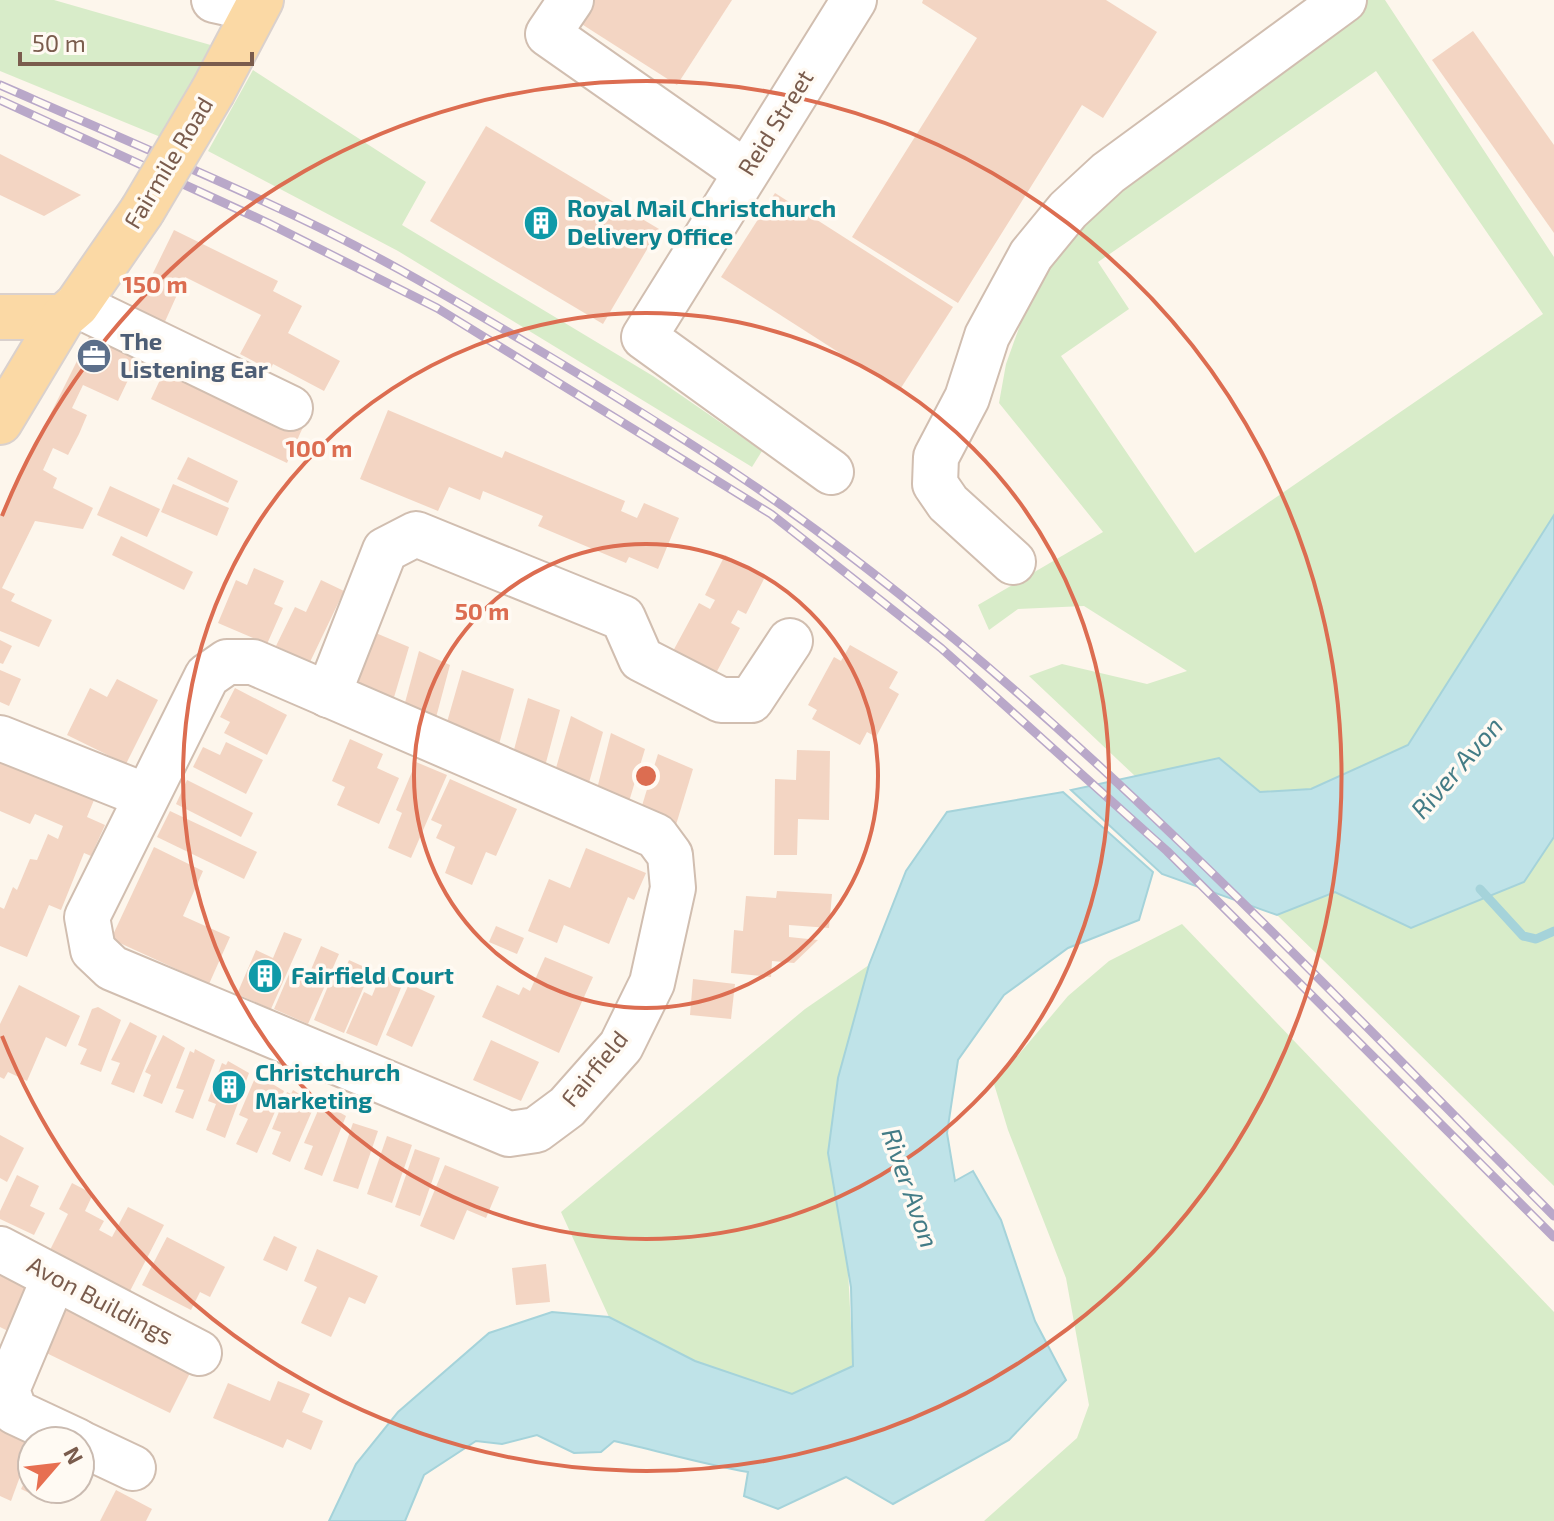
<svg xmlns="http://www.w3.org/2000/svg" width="1554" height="1521" font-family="'Exo 2',sans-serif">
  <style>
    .green { fill: #d8ecc9; fill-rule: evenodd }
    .water { fill: #bfe3e8; stroke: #a5d3da; stroke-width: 2 }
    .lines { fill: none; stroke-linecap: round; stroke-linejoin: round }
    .stream { stroke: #a5d3da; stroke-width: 9 }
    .building { fill: #f3d5c3 }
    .minor-casing { stroke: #d1beb0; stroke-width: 48 }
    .major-casing { stroke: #dad1cd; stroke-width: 48 }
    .minor { stroke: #fff; stroke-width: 44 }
    .major { stroke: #fbd9a5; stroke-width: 44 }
    .rail-casing { stroke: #b9a8c9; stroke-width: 9 }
    .rail { stroke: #fffaf3; stroke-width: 6; stroke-dasharray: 18; stroke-linecap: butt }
    .major-bridge-casing { stroke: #dad1cd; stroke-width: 48; stroke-linecap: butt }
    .major-bridge { stroke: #fbd9a5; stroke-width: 44 }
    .ring { fill: none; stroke: #dc6d51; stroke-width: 4 }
    .labels { text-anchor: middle; stroke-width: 7; stroke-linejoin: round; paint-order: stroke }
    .street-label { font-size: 24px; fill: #7a5c4d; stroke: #fffaf3 }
    .culture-label { font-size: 24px; font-weight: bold; fill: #0d838f; stroke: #fffaf3; text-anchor: start }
    .service-label { font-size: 24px; font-weight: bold; fill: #4e5e75; stroke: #fffaf3; text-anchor: start }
    .water-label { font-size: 26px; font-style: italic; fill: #437c86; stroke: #fffaf3 }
    .centre { fill: #dc6d51; stroke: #fffaf3; stroke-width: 4 }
    .ring-label { font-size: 24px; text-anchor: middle; font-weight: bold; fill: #dc6d51; stroke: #fffaf3; stroke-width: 7; stroke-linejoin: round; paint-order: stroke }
  </style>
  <rect width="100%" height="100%" fill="#fdf6ec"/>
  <g class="green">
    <path d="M0,0H54L221,48L163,138L0,71Z"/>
    <path d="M1367,0H1385L1554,257V515L1408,745L1310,789L1260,792L1219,758L1135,776L1029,676L1062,664L1147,684L1187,671L1084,606L1018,609L989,630L978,605L1103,532L999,403L1006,364L1034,286L1114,184ZM1376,71L1543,314L1195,553L1061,356L1129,309L1098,262Z"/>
    <path d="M253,70L426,182L402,225L653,376L762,451L752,467L398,251L208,151Z"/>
    <path d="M1554,837V1186L1277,915L1335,892L1411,928L1524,882Z"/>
    <path d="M1182,924L1554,1312V1521H984L1077,1438L1089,1405L1066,1278L1008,1130L994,1084L1068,996L1109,961Z"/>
    <path d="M869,965L838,1078L853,1366L792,1394L695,1361L609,1317L561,1212L805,1009Z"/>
  </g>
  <g class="water">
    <path d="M1554,515V837L1524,882L1411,928L1335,892L1277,915L1162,874L1071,790L1219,758L1260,792L1311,789L1408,745Z"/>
    <path d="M1063,792L1153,872L1139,920L1068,948L1004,995L958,1060L947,1133L955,1181L973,1171L1001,1220L1035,1321L1066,1380L1009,1440L893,1504L846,1477L778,1509L744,1496L748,1472C702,1464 659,1451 614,1441L601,1452L574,1453L537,1435L502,1444L476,1441L424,1475L405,1521H329L356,1464L398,1412L489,1333L552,1312L609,1317L695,1361L792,1394L853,1366L851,1287L828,1153L838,1078L869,965L906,871L947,812Z"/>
  </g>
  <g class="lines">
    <path class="stream" d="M1480,889L1523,936L1536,939L1554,931"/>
  </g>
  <g class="building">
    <path d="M595,0H732L677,85L580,23Z"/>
    <path d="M923,0H1106L1157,32L1103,118L1082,105L958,303L852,237L977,38L922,3Z"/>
    <path d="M1473,31L1554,145V233L1432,60Z"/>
    <path d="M486,126L659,229L603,324L430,221Z"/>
    <path d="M0,154L81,195L44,216L0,195Z"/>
    <path d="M775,193L953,307L899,391L721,277Z"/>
    <path d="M174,230L278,281L273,291L302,306L288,333L340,361L324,391L273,364L270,370L240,354L261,315L185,277L163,326L134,312Z"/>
    <path d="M93,329L140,355L118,401L83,385L72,408L87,415L79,434L68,455L53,448L43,470L57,478L53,488L93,508L83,529L35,521L2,588L15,594L11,601L52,620L39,647L0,631V515Z"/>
    <path d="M168,363L303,427L287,463L151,399Z"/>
    <path d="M388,410L502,458L505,451L625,501L621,511L637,518L644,503L679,518L658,569L629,557L626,563L538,526L543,516L483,491L480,500L449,487L438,511L360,479Z"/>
    <path d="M188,457L238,481L228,503L177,479Z"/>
    <path d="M173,484L229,508L217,536L161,512Z"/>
    <path d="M110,486L160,509L147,537L97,515Z"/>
    <path d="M121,536L193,572L184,590L112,555Z"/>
    <path d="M725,555L765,577L746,614L738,610L731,623L740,628L715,675L672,653L699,603L710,609L715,600L705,595Z"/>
    <path d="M254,568L284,581L274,604L283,608L267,644L218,623L236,580L247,585Z"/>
    <path d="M321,580L344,591L310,662L276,646L295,607L306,612Z"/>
    <path d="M371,631L409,647L392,704L355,690Z"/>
    <path d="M0,640L12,646L3,664L0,663Z"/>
    <path d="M850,645L898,672L889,688L899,694L876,737L867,732L860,745L812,719L817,710L808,705L834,657L841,661Z"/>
    <path d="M419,651L450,665L434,725L403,710Z"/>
    <path d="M0,670L21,679L9,706L0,702Z"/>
    <path d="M462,670L514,689L498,748L445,729Z"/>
    <path d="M117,679L158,700L126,764L67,735L90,688L107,697Z"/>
    <path d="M235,688L287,715L267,755L224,733L230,722L220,717Z"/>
    <path d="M528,698L560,710L544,770L512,757Z"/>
    <path d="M571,716L603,732L587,790L554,775Z"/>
    <path d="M611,733L645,749L627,808L596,793Z"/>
    <path d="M350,739L383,754L377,768L399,778L379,824L337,805L345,787L332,781Z"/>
    <path d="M226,742L263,760L246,794L193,767L203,747L220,755Z"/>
    <path d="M797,750L830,751L829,820L798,819L797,855H774L775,779L796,780Z"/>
    <path d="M658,754L693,769L675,828L640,812Z"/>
    <path d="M0,758L94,800L87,817L105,825L91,856L84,853L61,910L49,905L27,957L0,946V907L4,909L13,887L17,890L30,859L37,860L48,834L58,839L63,826L35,814L30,824L0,811Z"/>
    <path d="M416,762L447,775L411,858L388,848L402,813L396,810Z"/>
    <path d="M450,779L517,809L496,856L486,852L472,885L445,873L455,847L436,838L442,825L431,820Z"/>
    <path d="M187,780L253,813L241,837L176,804Z"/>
    <path d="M170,811L257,852L244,879L157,837Z"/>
    <path d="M154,847L203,871L183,916L230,937L209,984L111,939Z"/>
    <path d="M586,848L646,873L634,900L628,897L609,944L564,925L557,943L528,931L549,879L570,888Z"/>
    <path d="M777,891L832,894L829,928L789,925V937L818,940L794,963L772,961L771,977L731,973L734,930L743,931L746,896L776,898Z"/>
    <path d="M496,926L524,938L517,954L489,942Z"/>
    <path d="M284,932L302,939L271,1009L237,994L256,950L273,958Z"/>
    <path d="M321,946L339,954L308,1024L274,1009L293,965L310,972Z"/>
    <path d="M545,957L593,977L559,1053L482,1017L497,985L519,995L523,987L530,991Z"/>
    <path d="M349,960L371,970L344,1033L314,1020L331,979L339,983Z"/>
    <path d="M381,974L403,983L377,1046L346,1033L364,992L372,996Z"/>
    <path d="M693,979L735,984L731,1019L690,1015Z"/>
    <path d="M409,984L435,996L412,1047L386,1035Z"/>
    <path d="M19,985L80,1016L66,1047L46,1037L27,1081L8,1072L4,1079L0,1077V1024Z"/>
    <path d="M98,1007L121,1020L101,1072L80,1064L87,1049L78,1045L92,1009Z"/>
    <path d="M130,1022L157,1036L134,1093L111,1084L120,1063L111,1060Z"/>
    <path d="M163,1035L185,1048L162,1104L143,1096L151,1075L145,1072Z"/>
    <path d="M491,1040L539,1062L521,1101L473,1080Z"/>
    <path d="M195,1049L215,1060L193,1119L175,1112L184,1090L176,1088L190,1051L194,1053Z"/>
    <path d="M228,1061L249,1073L225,1138L206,1130L216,1104L208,1101L222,1063L226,1065Z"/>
    <path d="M261,1077L284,1091L257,1153L236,1144L248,1119L239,1115L255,1078Z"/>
    <path d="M293,1090L315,1104L290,1162L272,1154L281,1132L272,1129L287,1092L291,1094Z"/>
    <path d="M325,1104L346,1116L322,1176L304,1169L313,1146L304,1143L320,1106Z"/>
    <path d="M353,1123L378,1131L358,1189L333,1181Z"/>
    <path d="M0,1135L24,1148L7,1182L0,1178Z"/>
    <path d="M387,1136L412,1145L392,1203L367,1194Z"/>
    <path d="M415,1149L440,1158L420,1216L395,1207Z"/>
    <path d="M445,1165L499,1187L486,1218L467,1210L454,1240L420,1226Z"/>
    <path d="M17,1175L39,1186L30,1206L45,1213L34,1235L0,1219V1211Z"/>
    <path d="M72,1183L93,1194L85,1211L104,1221L99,1230L112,1237L128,1207L164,1225L130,1291L50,1250L68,1214L59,1209Z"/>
    <path d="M274,1236L297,1247L287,1271L263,1260Z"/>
    <path d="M167,1237L225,1267L210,1297L200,1292L191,1310L142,1285Z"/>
    <path d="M317,1249L378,1276L365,1304L349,1297L331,1337L301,1323L317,1287L304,1281Z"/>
    <path d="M546,1264L550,1302L516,1305L512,1268Z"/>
    <path d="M0,1269L34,1287L10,1332L0,1327Z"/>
    <path d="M55,1302L192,1369L170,1413L34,1347Z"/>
    <path d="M278,1381L310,1394L302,1412L323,1421L311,1450L287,1439L283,1448L213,1418L228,1383L270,1401Z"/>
    <path d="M0,1430L32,1444L11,1501L0,1496Z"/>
    <path d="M32,1467V1489H60L52,1504L21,1489Z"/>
    <path d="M116,1490L152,1509L146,1521H100Z"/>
  </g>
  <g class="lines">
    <g class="minor-casing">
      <g id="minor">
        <path d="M214,0L255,9"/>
        <path d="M571,0L548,34L745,172"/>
        <path d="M77,305L290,408"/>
        <path d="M831,472L644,337L854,0"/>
        <path d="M1013,562L948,503L935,484L936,457L967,398L987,336L1031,255L1068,210L1108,173L1344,0"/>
        <path d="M227,662H253L656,836L670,855L673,888L652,983L621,1046L567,1107L536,1130L509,1134L112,968L93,950L87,917L207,676Z"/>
        <path d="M328,695L385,550L416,534L623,618L641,659L721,700H751L790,641"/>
        <path d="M0,738L146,796"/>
        <path d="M0,1249L199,1353"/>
        <path d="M54,1278L7,1390L15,1412L77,1441"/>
        <path d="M80,1443L133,1468"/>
      </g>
    </g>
    <g class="major-casing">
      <g id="major">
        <path d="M213,91L261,0"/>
        <path d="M0,317H63"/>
        <path d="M0,422L63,317L77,305L142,211"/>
      </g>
    </g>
    <use href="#minor" class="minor"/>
    <use href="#major" class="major"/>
    <g class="rail-casing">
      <g id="rail">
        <path d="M0,85C92,125 185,165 276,207C362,246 444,294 525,342C611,393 698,446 780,504C1066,707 1307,969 1554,1216"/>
        <path d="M0,100L268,223L437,308L771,514L941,648L1167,851L1554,1237"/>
      </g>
    </g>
    <use href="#rail" class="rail"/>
    <g class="major-bridge-casing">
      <path id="major-bridge" d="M142,211L213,91"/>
    </g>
    <use href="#major-bridge" class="major-bridge"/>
  </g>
  <g class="ring">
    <circle cx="646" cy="776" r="232"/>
    <circle cx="646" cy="776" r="463"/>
    <path d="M2 516A695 695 0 1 1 2 1036"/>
  </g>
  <defs>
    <g id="building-disc" transform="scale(1.8)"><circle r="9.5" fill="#0f9aa8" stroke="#fffaf3"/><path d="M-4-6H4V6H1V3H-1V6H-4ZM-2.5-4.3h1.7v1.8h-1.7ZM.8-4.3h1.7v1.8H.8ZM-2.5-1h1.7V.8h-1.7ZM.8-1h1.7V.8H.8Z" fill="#fff"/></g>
    <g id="office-disc" transform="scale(1.8)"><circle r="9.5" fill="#5c6f8a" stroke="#fffaf3"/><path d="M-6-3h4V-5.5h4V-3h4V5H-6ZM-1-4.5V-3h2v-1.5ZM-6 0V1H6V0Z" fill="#fff"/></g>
  </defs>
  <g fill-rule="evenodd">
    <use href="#building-disc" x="541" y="223"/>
    <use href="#office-disc" x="94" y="356"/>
    <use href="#building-disc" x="265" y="976"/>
    <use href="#building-disc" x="229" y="1087"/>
  </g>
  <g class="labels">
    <g class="street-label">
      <text transform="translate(776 123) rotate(-58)" y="8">Reid Street</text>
      <text transform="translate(169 163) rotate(-59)" y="8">Fairmile Road</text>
      <text transform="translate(595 1069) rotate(-51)" y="8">Fairfield</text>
      <text transform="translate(100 1301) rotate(28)" y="8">Avon Buildings</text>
    </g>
    <g class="culture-label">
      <text x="567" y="217">Royal Mail Christchurch<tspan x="567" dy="28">Delivery Office</tspan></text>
      <text x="291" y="984">Fairfield Court</text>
      <text x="255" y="1081">Christchurch<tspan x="255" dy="28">Marketing</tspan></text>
    </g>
    <g class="service-label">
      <text x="120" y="350">The<tspan x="120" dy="28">Listening Ear</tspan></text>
    </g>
    <g class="water-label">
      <text transform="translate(1457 768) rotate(-49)" y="9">River Avon</text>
      <text transform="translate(910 1188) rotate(71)" y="9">River Avon</text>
    </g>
  </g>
  <circle cx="646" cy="776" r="12" class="centre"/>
  <g class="ring-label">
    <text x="155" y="293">150 m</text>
    <text x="319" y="457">100 m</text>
    <text x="482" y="620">50 m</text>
  </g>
  <g transform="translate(56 1465) rotate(62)"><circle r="38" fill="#fffaf3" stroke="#cabbb1" stroke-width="2"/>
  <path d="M0-6L14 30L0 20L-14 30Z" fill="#e76f51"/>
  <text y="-12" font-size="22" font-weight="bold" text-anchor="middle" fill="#7a5c4d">N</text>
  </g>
  <path d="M20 52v12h232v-12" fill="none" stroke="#7a5c4d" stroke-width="4"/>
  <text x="32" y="52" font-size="24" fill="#7a5c4d" stroke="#fffaf3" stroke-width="6" paint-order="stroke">50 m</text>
</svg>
